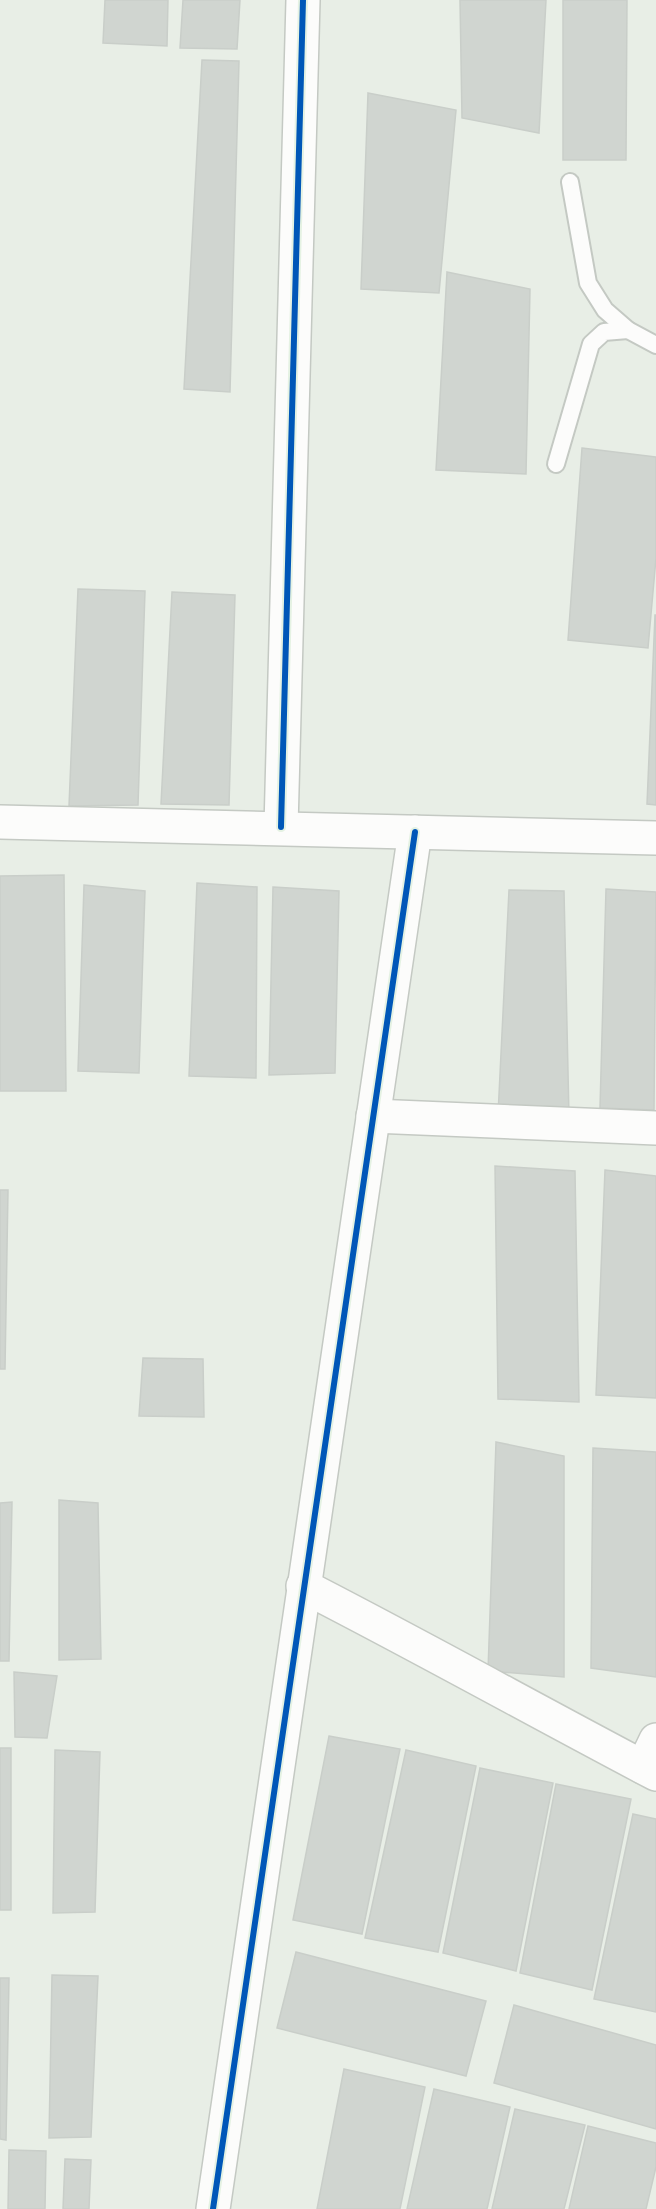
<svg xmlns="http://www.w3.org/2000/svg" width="656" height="2209" font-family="'Open Sans',sans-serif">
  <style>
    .building { fill: #d0d5d0; stroke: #c9cec9; stroke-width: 1.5 }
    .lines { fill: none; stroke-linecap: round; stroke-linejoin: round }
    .lane-casing { stroke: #c4c9c3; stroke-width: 20 }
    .street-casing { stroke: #c4c9c3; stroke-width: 36 }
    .lane { stroke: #fcfcfb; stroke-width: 16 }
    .street { stroke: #fcfcfb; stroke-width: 33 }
    .cycleway-casing { stroke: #e5f2e3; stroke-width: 10 }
    .cycleway { stroke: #0057b8; stroke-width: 6 }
  </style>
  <rect width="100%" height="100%" fill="#e8eee6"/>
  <g class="building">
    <path d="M105,0H168L167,46L103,43Z"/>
    <path d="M183,0H240L237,49L180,48Z"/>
    <path d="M460,0H546L539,133L462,118Z"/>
    <path d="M563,0H627L626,160H563Z"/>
    <path d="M202,60L239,61L230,392L184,389Z"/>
    <path d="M368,93L456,110L439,293L361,289Z"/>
    <path d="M447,272L530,289L526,474L436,470Z"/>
    <path d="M582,448L656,457V558L648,648L568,640Z"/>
    <path d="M78,589L145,591L138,805L69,806Z"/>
    <path d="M172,592L235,595L229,805L161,804Z"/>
    <path d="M655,615H656V805L647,804Z"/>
    <path d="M64,875L66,1091H0V876Z"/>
    <path d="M197,883L257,887L256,1078L189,1076Z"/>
    <path d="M84,885L145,891L139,1073L78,1071Z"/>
    <path d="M273,887L339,891L335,1073L269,1075Z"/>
    <path d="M606,889L656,892L654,1110L600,1108Z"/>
    <path d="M509,890L564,891L569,1117L498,1115Z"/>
    <path d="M495,1166L575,1171L579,1402L498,1399Z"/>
    <path d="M605,1170L656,1176V1398L596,1395Z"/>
    <path d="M0,1190H8L5,1369H0Z"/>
    <path d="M143,1358L203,1359L204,1417L139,1416Z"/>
    <path d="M496,1442L564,1456V1677L488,1671Z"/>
    <path d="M593,1448L656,1452V1677L591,1668Z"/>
    <path d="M59,1500L98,1503L101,1659L59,1660Z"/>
    <path d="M12,1502L9,1661H0V1503Z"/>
    <path d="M14,1672L57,1676L47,1738L15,1737Z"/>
    <path d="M329,1736L400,1749L362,1934L293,1920Z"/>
    <rect x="0" y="1748" width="11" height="162"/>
    <path d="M55,1750L100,1752L95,1912L53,1913Z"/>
    <path d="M406,1750L476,1766L438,1952L365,1938Z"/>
    <path d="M480,1768L553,1783L516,1971L443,1953Z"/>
    <path d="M556,1784L631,1799L592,1990L520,1973Z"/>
    <path d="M633,1814L656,1819V2012L594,1999Z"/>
    <path d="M296,1952L486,2001L466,2076L277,2028Z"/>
    <path d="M52,1975L98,1976L91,2137L49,2138Z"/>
    <path d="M0,1978H9L6,2140L0,2139Z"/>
    <path d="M514,2005L656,2045V2129L494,2083Z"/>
    <path d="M344,2069L425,2087L400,2209H317Z"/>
    <path d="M434,2089L510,2107L487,2209H407Z"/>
    <path d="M515,2109L585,2125L564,2209H492Z"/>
    <path d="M588,2126L656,2143V2167L646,2209H569Z"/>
    <path d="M9,2150L46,2151L45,2209H8Z"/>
    <path d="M65,2159L91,2160L89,2209H63Z"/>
  </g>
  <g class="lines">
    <g class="lane-casing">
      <g id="lane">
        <path d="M570,182L588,283L605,310L628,330L656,345"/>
        <path d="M556,464L591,344L604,332L628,330"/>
      </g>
    </g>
    <g class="street-casing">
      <g id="street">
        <path d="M0,822L656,838"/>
        <path d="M281,827L303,0"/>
        <path d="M373,1116L656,1128"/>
        <path d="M303,1586C422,1647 538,1712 656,1774"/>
        <path d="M643,1767L656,1740"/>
        <path d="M213,2209L415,832"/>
      </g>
    </g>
    <use href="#lane" class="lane"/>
    <use href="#street" class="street"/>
    <g class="cycleway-casing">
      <g id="cycleway">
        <path d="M281,827L303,0"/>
        <path d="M213,2209L415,832"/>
      </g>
    </g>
    <use href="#cycleway" class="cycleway"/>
  </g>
</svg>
